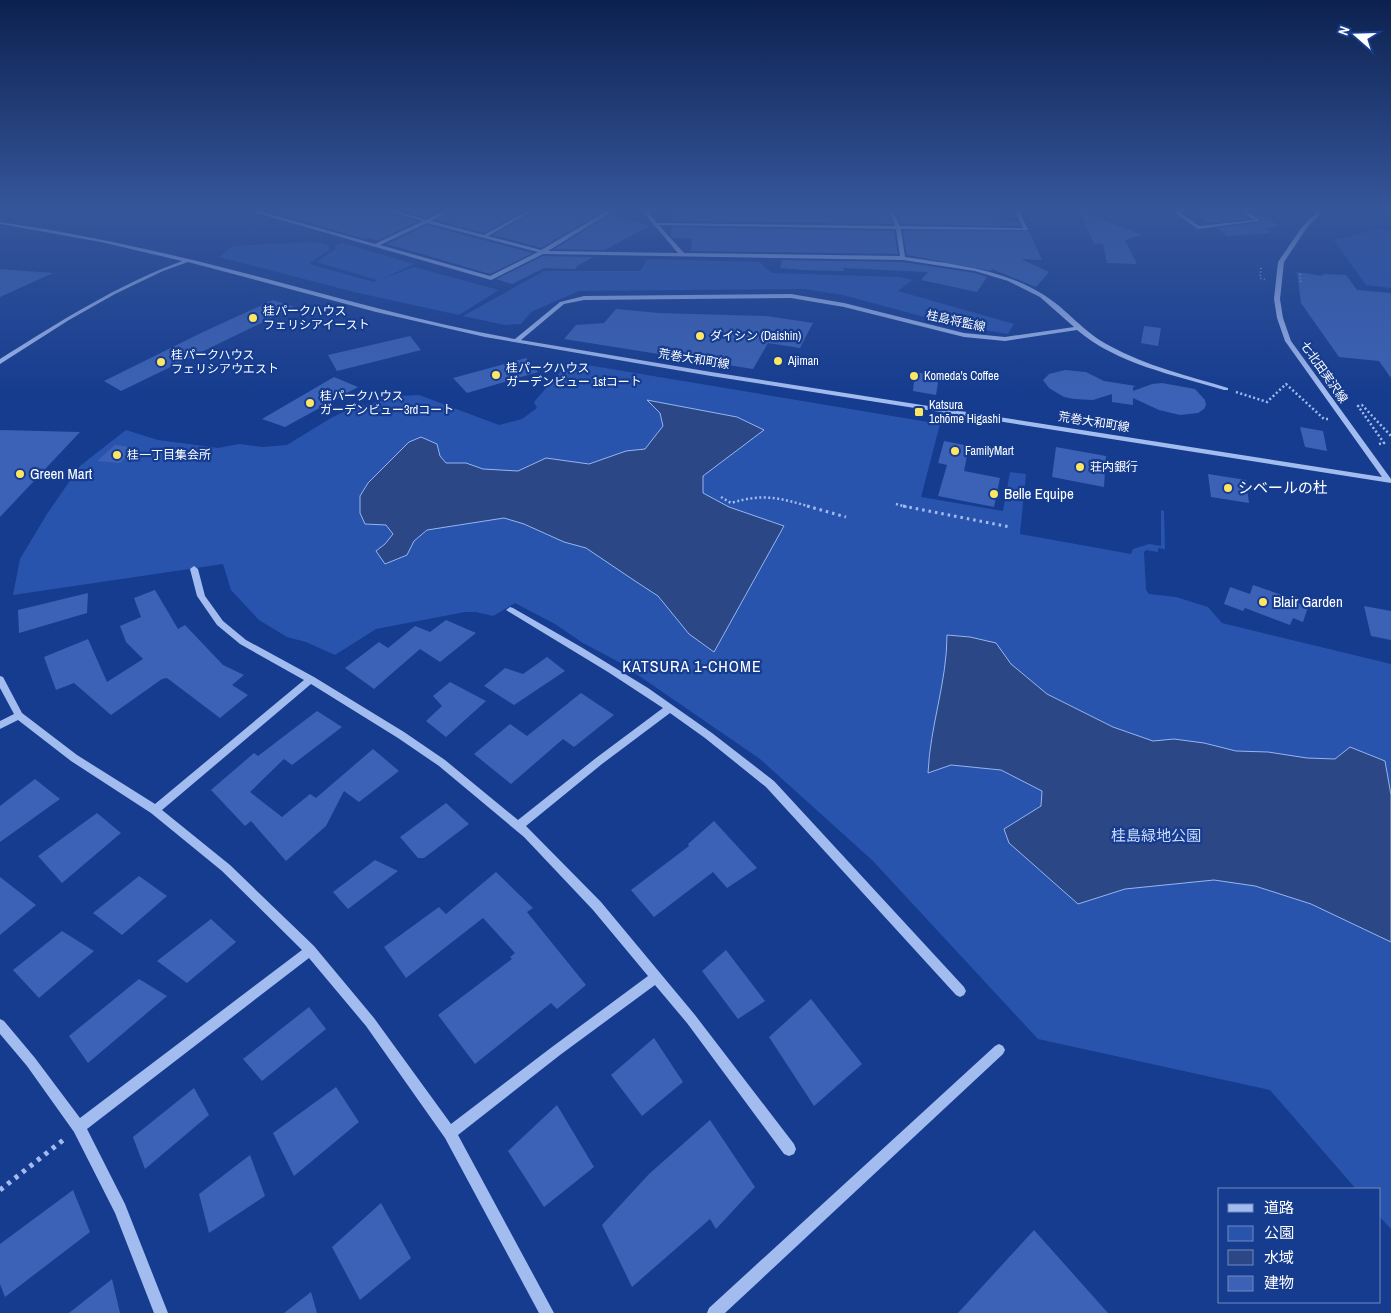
<svg xmlns="http://www.w3.org/2000/svg" width="1391" height="1313" font-family="'Archivo Narrow','Noto Sans JP',sans-serif">
  <style>
    .green { fill: #2954ae }
    .water { fill: #2b4786; stroke: #95b5f2 }
    .building { fill: #3b62b6 }
    .lines { fill: none; stroke-linecap: round; stroke-linejoin: round }
    .path-far3 { stroke: #a3bcf0; stroke-width: 2; stroke-dasharray: 1 2.5; stroke-linecap: butt }
    .path-far2 { stroke: #a3bcf0; stroke-width: 2.5; stroke-dasharray: 2 2.5; stroke-linecap: butt }
    .path-far1 { stroke: #a3bcf0; stroke-width: 3; stroke-dasharray: 2.5 4; stroke-linecap: butt }
    .path { stroke: #a3bcf0; stroke-width: 5; stroke-dasharray: 4 5.5; stroke-linecap: butt }
    .minor { fill: #a3bcf0; fill-rule: evenodd }
    .poi-dot { fill: #ffe662; stroke: #163c8f; stroke-width: 2 }
    .labels { text-anchor: middle; stroke-width: 4.5; stroke-linejoin: round; paint-order: stroke }
    .far-poi-label { font-size: 12px; fill: #fff; stroke: #163c8f; text-anchor: start }
    .far-street-label { font-size: 12px; fill: #fff; stroke: #163c8f }
    .poi-label { font-size: 15px; fill: #fff; stroke: #163c8f; text-anchor: start }
    .park-label { font-size: 15px; fill: #cadafb; stroke: #163c8f }
    .neighbourhood-label { font-size: 16px; letter-spacing: 1px; fill: #fff; stroke: #163c8f }
  </style>
  <rect width="100%" height="100%" fill="#163c8f"/>
  <g class="green">
    <path d="M1375,230L1391,231V288L1366,285L1334,240Z"/>
    <path d="M311,242L326,244L330,249L309,264L374,282L377,280L316,262L336,249L334,246L342,243L414,264L380,280L414,267L499,290L459,315L354,292L219,257L233,246Z"/>
    <path d="M648,259L759,262L772,273L900,277L912,280L898,291L1014,324L1008,334L954,325L843,295L804,289L579,291L531,312L521,324L505,325L463,316L544,271H640Z"/>
    <path d="M569,362L940,424L921,497L1003,511L1010,472L1026,474L1020,534L1131,554L1133,549L1149,544L1161,546V510L1164,511L1165,549L1158,548V552L1146,550L1144,552L1146,590L1149,594L1176,597L1208,607L1222,623L1391,664V1229L1380,1217V1189H1356L1270,1090L1038,1039L872,860L760,759L619,662L583,643L555,624L515,603L493,616L476,612H465L376,629L335,655L306,642L287,637L259,620L231,590L223,564L13,595L20,559L47,514L80,466L126,430L158,440L218,448L239,444L263,447L287,445L331,418L350,409L400,396L419,395L499,425L522,419L537,408L534,402Z"/>
  </g>
  <g class="water">
    <path d="M647,400L737,417L764,430L703,476V493L729,507L784,526L714,652L689,634L658,596L635,581L586,548L564,542L524,524L504,518L427,530L414,541L407,555L385,564L376,551L385,544L393,534L386,525L365,524L360,513V496L368,483L409,442L421,437L437,444L440,456L446,463H466L483,469L518,471L546,458L589,464L626,451L645,449L663,426L660,413Z"/>
    <path d="M947,635L970,637L996,643L1011,664L1047,694L1113,727L1153,741L1174,739L1204,743L1236,751L1268,752L1307,758L1335,759L1350,747L1385,761L1391,795V942L1311,904L1255,886L1214,880L1125,889L1078,904L1009,843L1004,829L1041,806L1042,791L1001,770L951,765L928,773C930,726 947,682 947,635Z"/>
  </g>
  <g class="building">
    <path d="M283,211H385L418,221L378,241L370,238L365,239L299,220L282,215Z"/>
    <path d="M404,211H439L426,218Z"/>
    <path d="M452,211H522L484,233L436,220Z"/>
    <path d="M535,211H595L600,213L541,248L493,235Z"/>
    <path d="M682,211H887L892,224L672,221L673,213L682,214Z"/>
    <path d="M895,211L997,212L999,220L1017,221L1020,226L901,224Z"/>
    <path d="M1080,211L1142,235L1125,240L1137,264L1107,263L1103,244H1094Z"/>
    <path d="M1192,211H1239L1249,219L1209,223Z"/>
    <path d="M1251,211L1281,226L1265,228L1270,233L1227,236L1217,228L1261,222V220Z"/>
    <path d="M610,215L649,226L605,250L554,249Z"/>
    <path d="M427,225L533,253L490,274L387,244Z"/>
    <path d="M672,227L894,231L898,254L691,251L692,239L673,238L670,235Z"/>
    <path d="M903,231H1029L1042,260L1021,259L1049,272L1036,287L992,269L991,271L907,255Z"/>
    <path d="M543,256L593,257L577,266L575,269L544,268L512,284L496,279Z"/>
    <path d="M782,260L903,262L975,273L987,277L977,292L921,280L928,272L843,268L844,271L804,270L780,268Z"/>
    <path d="M0,269L53,273L0,297Z"/>
    <path d="M1297,272L1324,276L1322,274L1346,275L1357,290L1391,293V378L1379,361L1339,357L1301,303Z"/>
    <path d="M273,300L294,307L121,391L104,381L203,332Z"/>
    <path d="M616,309L659,313L766,316L813,323L800,348L768,343L753,369L564,339L576,325L604,323Z"/>
    <path d="M1144,326L1161,328L1158,346L1141,343Z"/>
    <path d="M410,336L421,350L337,371L328,355Z"/>
    <path d="M526,358L538,372L467,393L453,378Z"/>
    <path d="M1065,370L1086,372L1104,381L1136,386L1133,387V391L1152,384L1162,383L1195,389L1205,400L1206,405L1204,409L1198,413L1180,415L1159,410L1133,398V405L1112,402V394L1093,400L1074,399L1064,397L1049,388L1043,380L1049,374Z"/>
    <path d="M915,372L939,376L936,395L913,391Z"/>
    <path d="M334,377L358,387L285,427L262,419Z"/>
    <path d="M1300,427L1323,431L1327,451L1305,447Z"/>
    <path d="M0,430L80,432L0,517Z"/>
    <path d="M944,441L969,446L964,471L1000,478L994,507L938,496L947,465L938,463Z"/>
    <path d="M115,445L136,448L120,463L97,461Z"/>
    <path d="M1056,447L1106,456L1104,487L1052,477Z"/>
    <path d="M1208,474L1246,480L1249,503L1211,497Z"/>
    <path d="M1253,585L1299,601L1298,603L1308,607L1303,622L1293,618L1290,625L1245,608L1243,611L1224,604L1230,587L1250,594Z"/>
    <path d="M155,590L178,629L185,625L223,665L244,675L232,685L248,695L220,718L167,678L162,679L111,715L74,683L56,690L44,657L88,639L107,682L143,659L126,642L120,626L141,617L134,598Z"/>
    <path d="M88,593L87,613L19,633L18,610Z"/>
    <path d="M1364,606L1391,611V640L1371,636Z"/>
    <path d="M446,620L476,633L440,662L420,649L374,689L345,668L379,642L388,648L415,626L430,632Z"/>
    <path d="M547,657L565,671L514,705L484,686L505,668L523,674Z"/>
    <path d="M450,682L486,701L446,737L426,721L442,706L433,696Z"/>
    <path d="M581,693L614,715L574,747L563,739L511,784L474,754L510,724L527,736Z"/>
    <path d="M317,711L342,727L292,765L284,759L250,792L282,817L310,794L316,798L373,749L399,771L359,802L344,791L326,826L286,861L251,821L245,826L211,790L254,753L258,756Z"/>
    <path d="M35,779L60,799L0,842V806Z"/>
    <path d="M446,803L469,824L424,858H418L400,837Z"/>
    <path d="M97,813L121,833L62,883L38,856Z"/>
    <path d="M714,821L757,868L727,888L713,872L654,917L631,890L689,846L688,844Z"/>
    <path d="M375,860L398,871L348,909L333,892Z"/>
    <path d="M496,872L533,908L527,912L586,985L557,1009L551,1003L475,1064L438,1015L512,959L510,957L515,953L483,918L406,978L384,947L439,907L446,914Z"/>
    <path d="M139,876L167,896L122,935L93,913Z"/>
    <path d="M0,877L36,905L0,935Z"/>
    <path d="M211,919L236,942L187,983L157,961Z"/>
    <path d="M62,931L94,951L39,998L13,970Z"/>
    <path d="M726,950L765,1001L738,1019L702,971Z"/>
    <path d="M139,979L167,996L88,1063L69,1036Z"/>
    <path d="M811,999L862,1064L814,1106L769,1037Z"/>
    <path d="M309,1007L326,1029L262,1081L243,1059Z"/>
    <path d="M654,1038L683,1082L642,1116L611,1075Z"/>
    <path d="M336,1087L359,1122L294,1176L273,1133Z"/>
    <path d="M194,1088L209,1115L145,1169L133,1137Z"/>
    <path d="M557,1105L594,1167L544,1207L508,1151Z"/>
    <path d="M710,1120L755,1187L716,1229L710,1219L632,1287L602,1225L649,1174Z"/>
    <path d="M250,1155L265,1196L209,1233L199,1194Z"/>
    <path d="M73,1190L90,1232L5,1297L0,1284V1244Z"/>
    <path d="M381,1203L411,1258L360,1300L332,1247Z"/>
    <path d="M1034,1230L1108,1313H958Z"/>
    <path d="M112,1279L120,1313H69Z"/>
    <path d="M311,1292L317,1313H284Z"/>
  </g>
  <g class="lines">
    <g class="path-far3">
      <path d="M1261,268L1260,278L1266,280"/>
      <path d="M1300,274L1301,284"/>
    </g>
    <g class="path-far2">
      <path d="M1236,392L1267,402L1286,384L1324,419H1328"/>
      <path d="M1379,444L1384,443L1358,406L1362,405L1391,436"/>
      <path d="M721,497L731,503C763,493 780,498 811,507"/>
      <path d="M896,504L907,507"/>
    </g>
    <g class="path-far1">
      <path d="M807,506L846,517"/>
      <path d="M903,506L1010,527"/>
    </g>
    <path class="path" d="M0,1190L67,1137"/>
    <g class="minor">
      <path d="M250,211H259L375,244L423,221L387,211H396L426,220L444,211H450L431,221L484,235L527,211H533L488,236L541,250L607,211H613L548,251L678,253L642,211H647L657,223L895,226L889,211H893L900,226L1023,228L1015,211H1019L1028,230L901,229L905,257C952,264 1003,269 1044,295C1068,310 1083,332 1110,346C1146,366 1189,376 1228,388V390H1224C1174,375 1117,364 1077,330L1005,341L964,337L844,307L791,298L584,300L564,304L521,340L711,372L1382,477L1285,341L1277,318L1274,299L1278,262L1302,227L1318,211H1323L1306,229L1284,262L1280,299L1283,318L1291,341L1391,479V483L711,376L485,337L376,312L188,262L163,271L115,294L69,320L0,364V359C59,322 117,285 182,261L101,242L0,224V222C68,232 135,246 201,262C306,288 409,320 515,339L560,302L584,296L791,294L844,303L964,333L1005,337L1074,327L1040,297L1008,281L975,271L903,260L543,254L491,280ZM427,223L538,252L490,276L380,245ZM659,225L896,229L900,256L684,253Z"/>
      <path d="M1172,211H1178L1199,226L1254,220L1241,211H1247L1260,221L1198,229Z"/>
      <path d="M194,566L198,569L205,596L223,621L246,640L314,677L404,732L445,760L518,820L596,758L663,708L608,672L506,610L510,607L513,608L581,647L648,688L712,733L774,781L964,987L966,991L964,995L960,997L956,995L766,787L705,738L670,713L602,764L526,826L601,902L695,1015L794,1144L796,1149L794,1154L789,1156L784,1154L687,1023L655,985L560,1055L458,1135L554,1313H539L445,1138L366,1026L309,958L87,1129L125,1204L168,1313H154L115,1213L74,1132L27,1066L0,1034V1019L4,1021L35,1058L80,1118L302,950L222,871L151,813L71,761L18,720L0,729V721L14,714L0,688V676L3,677L22,713L77,755L155,804L304,680L240,644L217,625L197,596L190,569ZM311,684L398,738L439,766L524,837L593,910L648,976L552,1047L451,1124L374,1018L314,946L230,865L162,810Z"/>
      <path d="M999,1044L1003,1046L1005,1050L1003,1054L725,1313H707L709,1308L995,1046Z"/>
    </g>
  </g>
  <linearGradient id="sky" x2="0" y2="1"><stop stop-color="#0c214f"/><stop offset="0.53" stop-color="#36569b"/><stop offset="1" stop-color="#36569b" stop-opacity="0"/></linearGradient>
  <rect width="1391" height="395" fill="url(#sky)"/>
  <g class="poi-dot">
    <circle cx="253" cy="318" r="5"/>
    <circle cx="700" cy="336" r="5"/>
    <circle cx="778" cy="361" r="5"/>
    <circle cx="161" cy="362" r="5"/>
    <circle cx="496" cy="375" r="5"/>
    <circle cx="914" cy="376" r="5"/>
    <circle cx="310" cy="403" r="5"/>
    <rect x="914" y="407" width="10" height="10" rx="2.5"/>
    <circle cx="955" cy="451" r="5"/>
    <circle cx="117" cy="455" r="5"/>
    <circle cx="1080" cy="467" r="5"/>
    <circle cx="20" cy="474" r="5"/>
    <circle cx="1228" cy="488" r="5"/>
    <circle cx="994" cy="494" r="5"/>
    <circle cx="1263" cy="602" r="5"/>
  </g>
  <g class="labels">
    <g class="far-poi-label">
      <text x="263" y="315">桂パークハウス<tspan x="263" dy="14">フェリシアイースト</tspan></text>
      <text x="710" y="340">ダイシン (Daishin)</text>
      <text x="171" y="359">桂パークハウス<tspan x="171" dy="14">フェリシアウエスト</tspan></text>
      <text x="788" y="365">Ajiman</text>
      <text x="506" y="372">桂パークハウス<tspan x="506" dy="14">ガーデンビュー 1stコート</tspan></text>
      <text x="924" y="380">Komeda's Coffee</text>
      <text x="320" y="400">桂パークハウス<tspan x="320" dy="14">ガーデンビュー3rdコート</tspan></text>
      <text x="929" y="409">Katsura<tspan x="929" dy="14">1chōme Higashi</tspan></text>
      <text x="965" y="455">FamilyMart</text>
      <text x="127" y="459">桂一丁目集会所</text>
      <text x="1090" y="471">荘内銀行</text>
    </g>
    <g class="far-street-label">
      <text transform="translate(956 321) rotate(12)" y="4">桂島将監線</text>
      <text transform="translate(694 359) rotate(9)" y="4">荒巻大和町線</text>
      <text transform="translate(1324 372) rotate(55)" y="4">七北田実沢線</text>
      <text transform="translate(1094 422) rotate(9)" y="4">荒巻大和町線</text>
    </g>
    <g class="poi-label">
      <text x="30" y="479">Green Mart</text>
      <text x="1238" y="493">シベールの杜</text>
      <text x="1004" y="499">Belle Equipe</text>
      <text x="1273" y="607">Blair Garden</text>
    </g>
    <g class="park-label">
      <text x="1156" y="841">桂島緑地公園</text>
    </g>
    <g class="neighbourhood-label">
      <text x="692" y="672">KATSURA 1-CHOME</text>
    </g>
  </g>
  <rect x="1218" y="1188" width="162" height="115" fill="#163c8f" stroke="#738abc"/>
  <rect x="1228" y="1204" width="25" height="8" fill="#a3bcf0" stroke="#738abc"/>
  <text x="1264" y="1213" font-size="15" fill="#ffffff">道路</text>
  <rect x="1228" y="1226" width="25" height="15" fill="#2954ae" stroke="#738abc"/>
  <text x="1264" y="1238" font-size="15" fill="#ffffff">公園</text>
  <rect x="1228" y="1250" width="25" height="15" fill="#2b4786" stroke="#738abc"/>
  <text x="1264" y="1263" font-size="15" fill="#ffffff">水域</text>
  <rect x="1228" y="1276" width="25" height="15" fill="#3b62b6" stroke="#738abc"/>
  <text x="1264" y="1288" font-size="15" fill="#ffffff">建物</text>
  <g transform="translate(1356 35) rotate(290)" stroke="#163c8f" stroke-width="4" paint-order="stroke">
  <path d="M0-4L9 19L0 12L-9 19Z" fill="#ffffff"/>
  <text y="-8" font-size="14" font-weight="bold" text-anchor="middle" fill="#ffffff">N</text>
  </g>
</svg>
